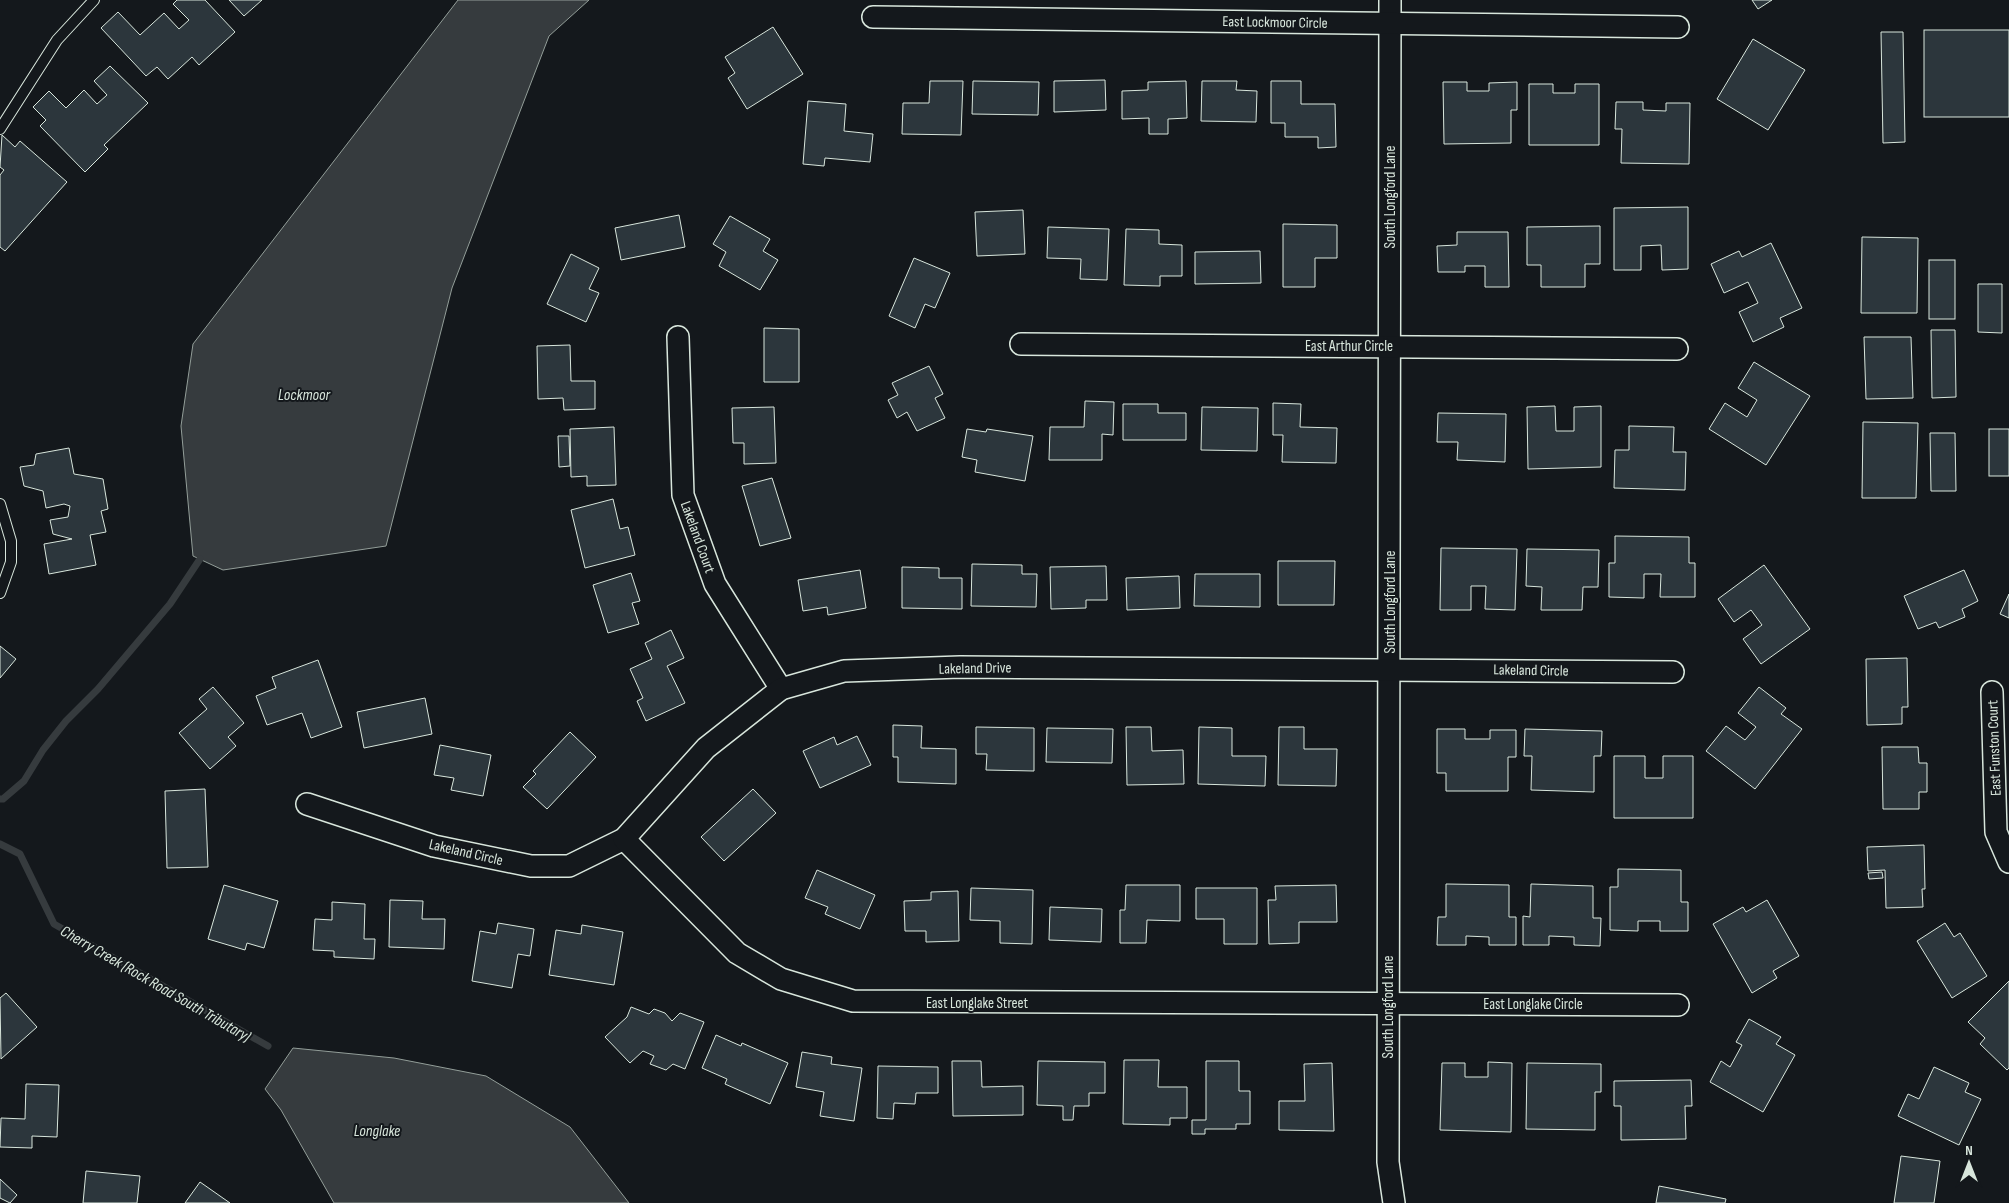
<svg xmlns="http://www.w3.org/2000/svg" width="2009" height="1203" font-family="'Sofia Sans Condensed',sans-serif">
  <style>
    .water { fill: #363b3e; stroke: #939e99 }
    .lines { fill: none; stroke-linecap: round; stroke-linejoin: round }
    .stream { stroke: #363b3e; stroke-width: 7 }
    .building { fill: #2c363c; stroke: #d8e6dc }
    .service-casing { stroke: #d8e6dc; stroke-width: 12 }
    .minor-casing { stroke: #d8e6dc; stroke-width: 24 }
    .service { stroke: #14181c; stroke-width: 10 }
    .minor { stroke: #14181c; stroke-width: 21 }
    .labels { text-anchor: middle; stroke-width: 4; stroke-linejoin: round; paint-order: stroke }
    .street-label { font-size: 15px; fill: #d8e6dc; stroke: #14181c }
    .water-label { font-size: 16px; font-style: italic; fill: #d8e6dc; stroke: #14181c }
  </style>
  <rect width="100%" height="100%" fill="#14181c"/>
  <g class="water">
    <path d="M458,0H589L549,36L452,288L386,546L223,570L193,556L181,426L193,344Z"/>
    <path d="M293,1048L394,1058L486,1076L570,1127L629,1203H334L281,1110L265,1089Z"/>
  </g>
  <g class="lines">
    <g class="stream">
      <path d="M0,799H3L24,781L43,750L66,721L98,689L170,604L200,559"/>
      <path d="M0,844L20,854L54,924L268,1046"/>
    </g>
  </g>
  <g class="building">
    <path d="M177,0H205L235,32L199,65L192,57L168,79L157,67L146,76L101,28L118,12L140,35L164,13L179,29L189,20L173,4Z"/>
    <path d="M229,0H262L244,16Z"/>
    <path d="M1752,0H1772L1758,9Z"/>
    <path d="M773,27L803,74L747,109L728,78L735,73L725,57Z"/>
    <rect x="1924" y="30" width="85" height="87"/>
    <path d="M1881,32H1903L1905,142L1883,143Z"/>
    <path d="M1753,39L1805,70L1768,130L1717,99Z"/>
    <path d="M110,66L148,103L104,145L108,149L85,172L40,126L46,120L33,107L49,91L66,108L84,90L97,104L107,95L94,81Z"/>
    <path d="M1105,80L1106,110L1054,112V81Z"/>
    <path d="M930,81H963L961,135L902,134L903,103H929Z"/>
    <path d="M973,81L1039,82L1038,115L972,114Z"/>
    <path d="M1186,81L1187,118L1168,119V134H1149V118L1122,119V91L1148,90V82Z"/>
    <path d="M1202,81H1237L1236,90L1257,91L1256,122L1201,121Z"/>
    <path d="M1271,81H1301V104H1335L1336,147L1318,148V137H1285V123H1271Z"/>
    <path d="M1443,82H1467V91H1489V83L1517,82V110H1511V143L1444,144Z"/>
    <path d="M1529,84H1553V93H1575V84H1599V145H1529Z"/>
    <path d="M808,101L846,104L844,131L873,134L870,162L825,158L824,166L803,164Z"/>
    <path d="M1616,102H1643V110L1666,111V103H1690L1689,164L1621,163L1622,129H1615Z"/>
    <path d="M2,135L15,147L20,141L67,182L5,251L0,247V175L4,170L0,167Z"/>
    <path d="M1688,207V269L1662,270L1661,245L1641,246V270H1614V208Z"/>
    <path d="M1023,210L1025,254L977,256L975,212Z"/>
    <path d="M679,215L685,247L621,260L615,228Z"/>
    <path d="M730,216L770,239L763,251L778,260L760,290L719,266L726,252L713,244Z"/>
    <path d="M1283,224L1337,225V258H1315V287H1283Z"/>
    <path d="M1600,226V264H1585V287H1541V265H1527V227Z"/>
    <path d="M1048,227L1109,229L1107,280L1080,279L1081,259L1047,258Z"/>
    <path d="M1126,229L1159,230V244L1182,245V276H1160V286L1124,285Z"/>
    <path d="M1457,232H1508L1509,287H1485V266H1465V272H1438L1437,246L1457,245Z"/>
    <path d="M1862,237L1918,238L1917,313H1861Z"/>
    <path d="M1771,243L1802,308L1780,318L1784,327L1753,342L1739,312L1758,303L1748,282L1724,293L1711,264L1739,251L1742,257Z"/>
    <path d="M1260,251L1261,283L1195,284V252Z"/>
    <path d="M571,254L599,268L589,289L599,293L586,322L547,304Z"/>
    <path d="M914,258L950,273L935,308L925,304L915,328L889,316Z"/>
    <rect x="1929" y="260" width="26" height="59"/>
    <path d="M1978,284H2002V333L1978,332Z"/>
    <path d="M764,328L799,329V382H764Z"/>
    <path d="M1931,330H1955L1956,397L1932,398Z"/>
    <path d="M1864,337H1911L1913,398L1866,399Z"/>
    <path d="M570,345L571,381H595V409L564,410L563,398L538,399L537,346Z"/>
    <path d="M1754,362L1810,396L1766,465L1709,429L1725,403L1747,417L1757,400L1738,388Z"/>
    <path d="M929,366L943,394L935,398L945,418L917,431L907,412L897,418L888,400L898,395L892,383Z"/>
    <path d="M1085,401L1114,402L1113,435L1102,434V460H1049L1050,427H1084Z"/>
    <path d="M1273,403L1301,404L1300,427L1337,428L1336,463L1282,462L1283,435H1273Z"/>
    <path d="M1123,404H1158V413H1186V440H1123Z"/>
    <path d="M1555,406L1556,431H1574V407L1601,406V467L1528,469L1527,407Z"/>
    <path d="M774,407L776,463L744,464V443H733L732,408Z"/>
    <path d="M1202,407L1258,408L1257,451L1201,450Z"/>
    <path d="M1438,413L1506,414L1505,462L1457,460L1458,442H1437Z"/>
    <path d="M1863,422L1918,423L1916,498H1862Z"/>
    <path d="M1629,426L1674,427L1673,452H1686L1685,490L1614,488L1615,450H1629Z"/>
    <path d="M614,427L616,485L587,486V476L571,477L570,429Z"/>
    <path d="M967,429L986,432L987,429L1033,436L1025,481L975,472L977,460L962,457Z"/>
    <rect x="1989" y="429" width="20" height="47"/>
    <path d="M1930,433H1955L1956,491H1931Z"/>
    <path d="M558,436H569L570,466L559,467Z"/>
    <path d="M69,448L74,474L103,479L108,509L101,511L106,532L90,535L96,565L49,574L44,544L72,539L53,534L50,520L68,517L70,506L64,504L46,508L43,491L24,486L20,467L34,465L36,454Z"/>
    <path d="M772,478L791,538L760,546L742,486Z"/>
    <path d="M613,499L620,529L628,527L635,555L585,568L571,510Z"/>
    <path d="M1615,536L1689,537V563H1695V597H1660L1661,574H1644V598L1609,597V563H1615Z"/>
    <path d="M1441,548L1517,549L1515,610L1485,609L1486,586H1471V610H1440Z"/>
    <path d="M1527,549L1599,550L1598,587H1583L1582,610H1541L1542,587L1526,586Z"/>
    <path d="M1278,561H1335L1334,605H1278Z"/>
    <path d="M972,564L1022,565V574H1037L1036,607L971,606Z"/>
    <path d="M1764,565L1810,629L1761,664L1743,639L1762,625L1751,610L1734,622L1718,599Z"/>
    <path d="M1106,566L1107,600H1086V608L1051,609L1050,567Z"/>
    <path d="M902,567L939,568V578H962V609L902,608Z"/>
    <path d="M860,570L866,608L828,615L827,607L803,611L798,580Z"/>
    <path d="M1964,570L1978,601L1962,609L1965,617L1939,628L1936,622L1918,629L1904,596Z"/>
    <path d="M631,573L640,601L632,603L639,624L608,633L593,585Z"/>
    <path d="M1195,574H1260V607L1194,606Z"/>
    <path d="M1179,576L1180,608L1127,610L1126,578Z"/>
    <path d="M2009,594V618L2000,614Z"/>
    <path d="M671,630L684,658L667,666L685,703L646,721L637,701L643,698L630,669L652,659L645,643Z"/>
    <path d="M0,646L16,659L0,678Z"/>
    <path d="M1907,658L1908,707H1902V724L1867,725L1866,659Z"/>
    <path d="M318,660L342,727L311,738L302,713L267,725L256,696L276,688L272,677Z"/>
    <path d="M213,687L244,723L228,737L236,746L210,769L179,733L207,709L199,699Z"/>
    <path d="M1759,687L1786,708L1781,714L1802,729L1755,789L1706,751L1726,726L1745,740L1756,727L1738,713Z"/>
    <path d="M425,698L432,734L364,748L357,712Z"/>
    <path d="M893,725L922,726L921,748L956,749V784L898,782V757H893Z"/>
    <path d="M976,727L1034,728V771L986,770L987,754H976Z"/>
    <path d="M1126,727H1151L1152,751L1183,750L1184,784L1127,785Z"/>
    <path d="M1199,727L1232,728V756H1266L1265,786L1198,784Z"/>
    <path d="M1279,727H1304V749H1337L1336,786L1278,785Z"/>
    <path d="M1047,728L1113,729L1112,763L1046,762Z"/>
    <path d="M1437,729H1465V739H1490V730H1516V757H1508V791H1446V773H1437Z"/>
    <path d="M1525,729L1602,731L1601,756H1594V792L1531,790L1532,756H1524Z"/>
    <path d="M570,732L596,757L547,809L523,787L536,774L533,771Z"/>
    <path d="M857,736L871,765L820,788L803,751L834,737L837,745Z"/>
    <path d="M440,745L491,755L483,796L451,790L454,778L434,775Z"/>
    <path d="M1882,747H1918L1919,763H1927V792H1919V809H1883Z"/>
    <path d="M1614,756H1645V778H1663V756H1693V818H1614Z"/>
    <path d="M205,789L208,867L167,868L165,791Z"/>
    <path d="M753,789L776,813L724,861L701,837Z"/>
    <path d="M1924,845L1925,889H1922L1923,907L1886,908L1885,870L1868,871L1867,847Z"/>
    <path d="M1618,869L1681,870V902H1688V931H1660V921H1638V931L1610,930V887H1618Z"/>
    <path d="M817,870L875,895L860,929L825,914L828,907L805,898Z"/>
    <path d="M1882,872L1883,878L1869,879L1868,873Z"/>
    <path d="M1446,884L1509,885V917H1516V945H1489V937L1466,936V945H1437L1438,917H1446Z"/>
    <path d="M1531,884L1593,886V918H1601L1600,946L1574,945V937L1549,936V945H1523V916L1530,917Z"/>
    <path d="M224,885L278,901L264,948L247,943L245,950L208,939Z"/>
    <path d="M1126,885H1180V921L1147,920L1146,943H1120V910H1125Z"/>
    <path d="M1336,885L1337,922H1299V943L1269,944L1268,900H1276L1275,886Z"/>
    <path d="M971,888L1033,890L1032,944L1000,943V921L970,920Z"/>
    <path d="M1196,888H1257V944H1224V919H1196Z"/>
    <path d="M958,891L959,941L926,942V931H905L904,901L931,900V892Z"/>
    <path d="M390,900L423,901L422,919H445L444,949L389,947Z"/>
    <path d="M1767,900L1799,956L1773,971L1777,978L1752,993L1713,924L1743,907L1746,912Z"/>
    <path d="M332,902L365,904L364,939H375L374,959L334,957V951L313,950L315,919L332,920Z"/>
    <path d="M1050,907L1102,909L1101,942L1049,940Z"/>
    <path d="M498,923L534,929L530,956L518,954L512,988L472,981L480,931L496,934Z"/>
    <path d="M1945,923L1954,937L1960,933L1987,976L1952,998L1917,941Z"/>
    <path d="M582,925L623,932L614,985L549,975L556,930L581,934Z"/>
    <path d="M2009,981V1068L2007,1070L1980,1044L1985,1038L1968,1022Z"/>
    <path d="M6,993L37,1027L1,1059L0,998Z"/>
    <path d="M631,1007L649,1014L654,1009L665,1013L672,1021L680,1013L704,1022L685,1069L673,1064L666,1070L650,1064L654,1056L643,1051L630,1063L605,1037L627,1017Z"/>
    <path d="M1749,1019L1781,1037L1776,1044L1795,1055L1763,1112L1710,1082L1721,1061L1730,1067L1742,1045L1736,1042Z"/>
    <path d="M716,1035L741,1046L742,1043L788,1063L770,1104L725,1084L727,1079L702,1068Z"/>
    <path d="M802,1052L832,1057L831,1064L862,1068L854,1121L820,1116L824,1092L796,1087Z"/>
    <path d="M1124,1060H1159L1158,1087H1187V1118H1170V1125L1123,1124Z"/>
    <path d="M952,1061H981L982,1087L1023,1086V1115L953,1116Z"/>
    <path d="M1038,1061L1105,1062V1093H1089V1106H1074L1073,1120H1063V1106L1037,1105Z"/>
    <path d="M1206,1061H1239V1091H1250V1124H1236V1129H1205V1134H1192V1120H1206Z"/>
    <path d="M1488,1062L1512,1063L1511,1132L1440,1130L1442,1063H1465V1077H1488Z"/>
    <path d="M1332,1063L1334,1131L1279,1130V1101H1305L1304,1064Z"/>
    <path d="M1527,1063L1601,1064V1092H1595V1130L1526,1129Z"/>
    <path d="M878,1066L938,1067V1093H916L915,1104L894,1103L893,1119L877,1118Z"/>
    <path d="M1934,1067L1969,1083L1965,1092L1981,1099L1959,1145L1898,1116L1908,1094L1919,1099Z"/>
    <path d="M1691,1080L1692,1106H1685L1686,1139L1621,1140V1106H1614V1081Z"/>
    <path d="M26,1084L59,1085L57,1137L32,1136V1148L0,1147L1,1118L25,1119Z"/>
    <path d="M1901,1156L1940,1161L1934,1203H1894Z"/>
    <path d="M86,1171L140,1176L137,1203H83Z"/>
    <path d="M0,1179L17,1195L10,1203L0,1198Z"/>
    <path d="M200,1182L230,1203H185Z"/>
    <path d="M1659,1186L1726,1199L1725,1203H1656Z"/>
  </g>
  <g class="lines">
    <g class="service-casing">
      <g id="service">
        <path d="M0,129L57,40L94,0"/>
        <path d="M0,504L11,541V562L0,593"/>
      </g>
    </g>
    <g class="minor-casing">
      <g id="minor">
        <path d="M1390,0L1388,1162L1394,1203"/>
        <path d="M873,17L1678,27"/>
        <path d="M678,337L683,495L715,584L781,689"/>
        <path d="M1021,344L1677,349"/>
        <path d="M1992,692L1996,832L2009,862"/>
        <path d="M307,804L434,846L531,866H569L624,839L706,748L781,689L844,671L960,667L1673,672"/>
        <path d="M624,839L737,953L781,979L853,1001L1678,1005"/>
      </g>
    </g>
    <use href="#service" class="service"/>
    <use href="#minor" class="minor"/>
  </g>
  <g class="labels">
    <g class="street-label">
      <text transform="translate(1275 22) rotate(1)" y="5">East Lockmoor Circle</text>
      <text transform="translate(1390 197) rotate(-90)" y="5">South Longford Lane</text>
      <text x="1349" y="351">East Arthur Circle</text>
      <text transform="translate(698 537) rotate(70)" y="5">Lakeland Court</text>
      <text transform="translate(1390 602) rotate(-90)" y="5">South Longford Lane</text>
      <text transform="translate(975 668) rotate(-1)" y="5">Lakeland Drive</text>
      <text transform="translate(1531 670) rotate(1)" y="5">Lakeland Circle</text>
      <text transform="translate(1994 748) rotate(-92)" y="5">East Funston Court</text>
      <text transform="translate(466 852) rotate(13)" y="5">Lakeland Circle</text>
      <text x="977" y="1008">East Longlake Street</text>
      <text x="1533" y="1009">East Longlake Circle</text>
      <text transform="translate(1388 1007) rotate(-90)" y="5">South Longford Lane</text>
    </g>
    <g class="water-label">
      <text x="304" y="400">Lockmoor</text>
      <text transform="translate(156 983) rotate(30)" y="6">Cherry Creek (Rock Road South Tributary)</text>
      <text x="377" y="1136">Longlake</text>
    </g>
  </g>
  <g transform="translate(1969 1163)" stroke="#14181c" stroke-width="4" paint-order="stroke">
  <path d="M0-4L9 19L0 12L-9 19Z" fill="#d8e6dc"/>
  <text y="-8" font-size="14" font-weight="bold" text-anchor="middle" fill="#d8e6dc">N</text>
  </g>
</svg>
